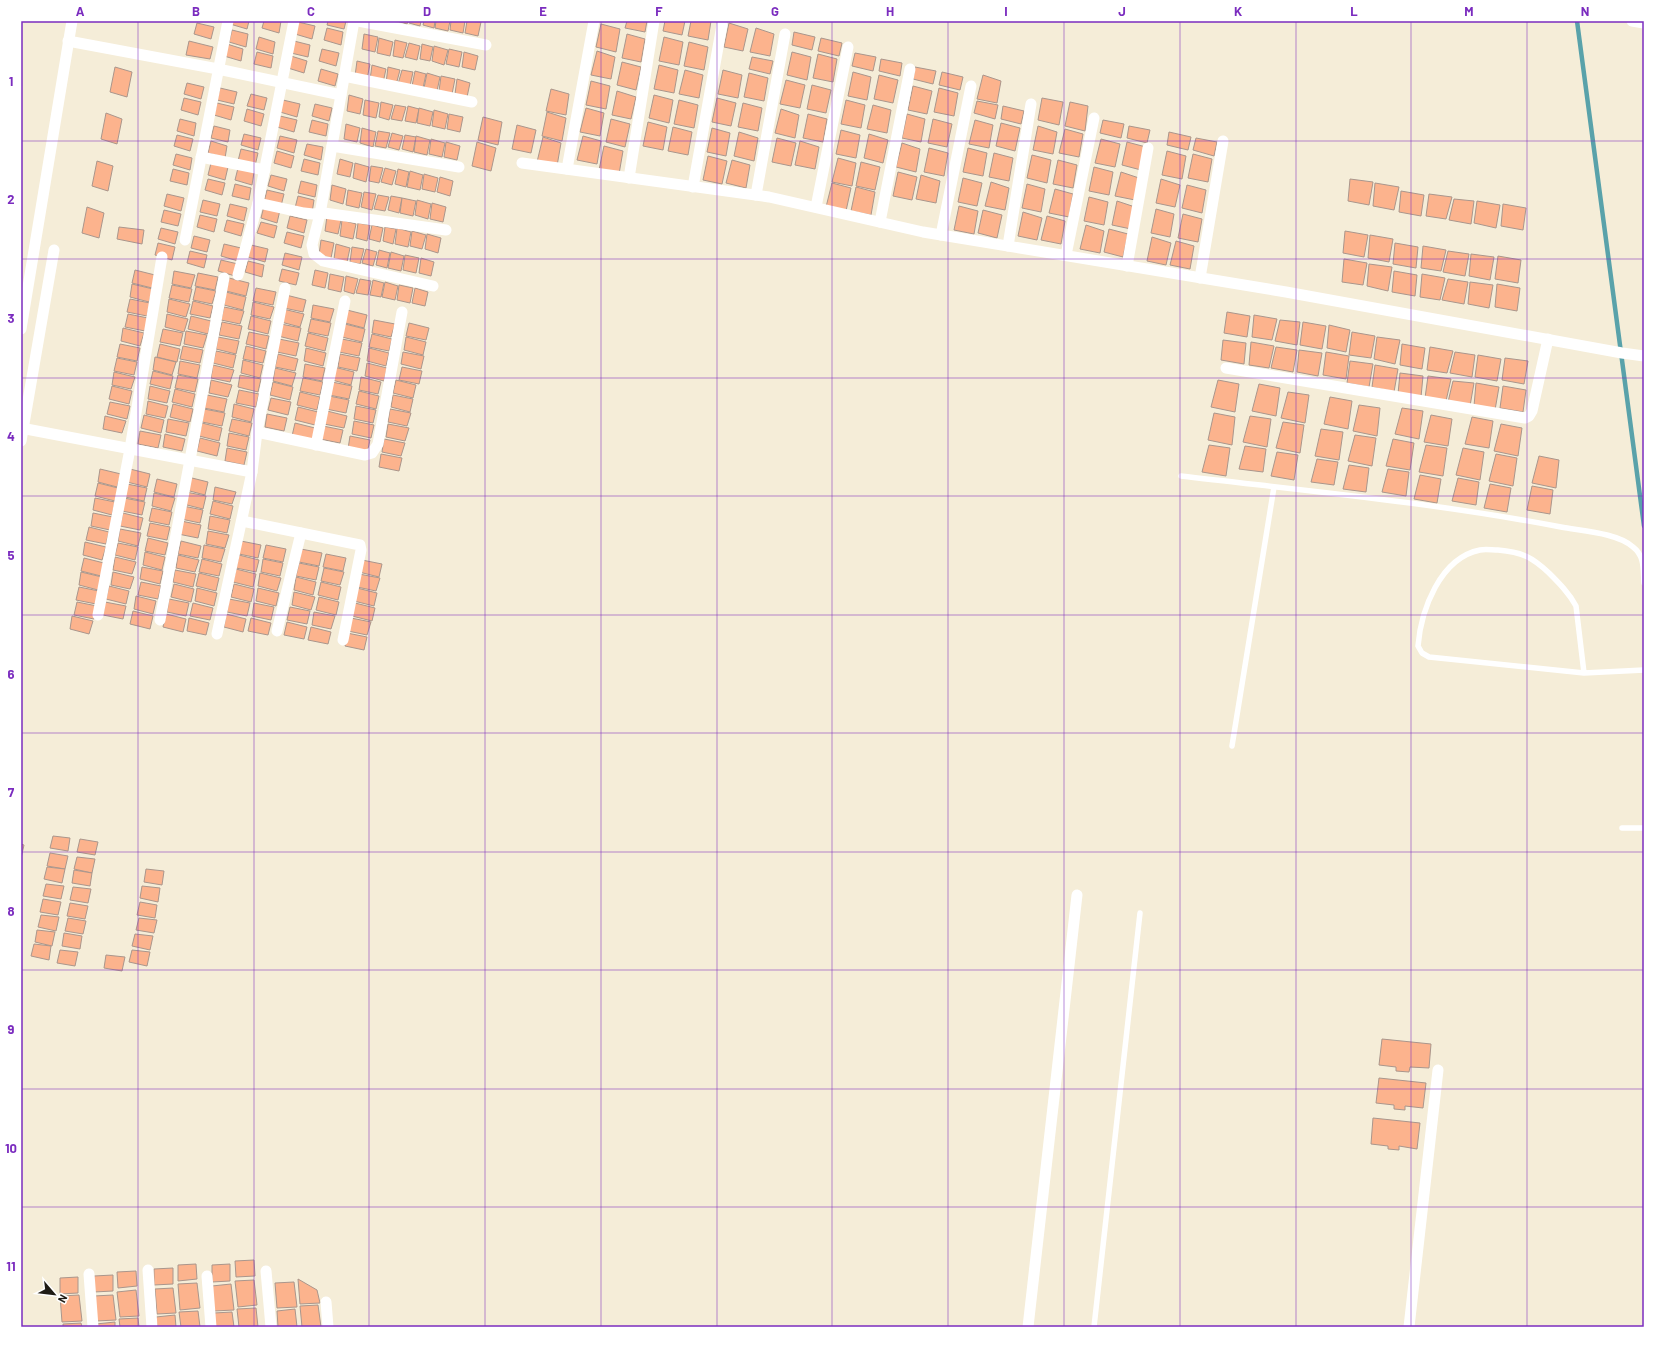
<svg xmlns="http://www.w3.org/2000/svg" width="1665" height="1348" font-family="Barlow,sans-serif">
  <style>
    .lines { fill: none; stroke-linecap: round; stroke-linejoin: round }
    .stream { stroke: #59a2aa; stroke-width: 4.5 }
    .building { fill: #fcb38d; stroke: #aa968c }
    .lane { stroke: #fff; stroke-width: 5.5 }
    .street { stroke: #fff; stroke-width: 11 }
    .grid { fill: none; stroke: #7b2cbf; stroke-width: 1; stroke-opacity: 0.55 }
    .neatline { fill: none; stroke: #7b2cbf; stroke-width: 1.5 }
    .grid-label { font-size: 13px; text-anchor: middle; font-weight: bold; fill: #7b2cbf }
  </style>
  <rect width="100%" height="100%" fill="#f5edd8"/>
  <g class="lines">
    <path class="stream" d="M1577,21L1644,526"/>
  </g>
  <g class="building">
    <path d="M231,21H249L247,29L230,24Z"/>
    <path d="M264,21H281L279,33L262,28Z"/>
    <path d="M328,21H346L344,29L327,25Z"/>
    <path d="M397,21H408L407,24Z"/>
    <path d="M409,21H421L420,26L409,23Z"/>
    <path d="M424,21H435L434,28L423,25Z"/>
    <path d="M436,21H450L448,31L435,28Z"/>
    <path d="M451,21H465L463,33L450,30Z"/>
    <path d="M467,21L481,22L478,36L465,33Z"/>
    <path d="M627,21H647L645,32L625,28Z"/>
    <path d="M665,21H685L682,35L663,31Z"/>
    <path d="M691,21H711L708,40L688,36Z"/>
    <path d="M298,22L315,26L312,39L295,34Z"/>
    <path d="M197,23L214,27L211,39L194,34Z"/>
    <path d="M729,23L748,29L743,51L724,47Z"/>
    <path d="M601,24L620,29L616,52L596,47Z"/>
    <path d="M327,28L343,32L341,45L324,40Z"/>
    <path d="M756,28L774,34L770,56L750,52Z"/>
    <path d="M232,30L248,34L246,47L229,42Z"/>
    <path d="M794,32L815,37L812,50L792,45Z"/>
    <path d="M364,34L378,37L375,52L362,49Z"/>
    <path d="M627,34L645,39L641,62L622,58Z"/>
    <path d="M259,37L275,42L273,54L256,49Z"/>
    <path d="M664,37L683,42L679,65L659,61Z"/>
    <path d="M379,38L393,42L390,56L377,53Z"/>
    <path d="M821,38L842,43L839,56L818,51Z"/>
    <path d="M395,40L407,43L403,58L393,56Z"/>
    <path d="M189,41L213,47L210,59L186,55Z"/>
    <path d="M294,41L310,45L308,57L291,53Z"/>
    <path d="M689,42L708,47L704,70L684,66Z"/>
    <path d="M409,43L420,46L417,60L405,57Z"/>
    <path d="M227,44L243,49L241,61L224,56Z"/>
    <path d="M422,44L433,47L430,61L420,59Z"/>
    <path d="M434,46L448,50L444,65L432,61Z"/>
    <path d="M322,49L339,53L336,66L319,61Z"/>
    <path d="M449,49L462,52L459,67L446,64Z"/>
    <path d="M597,51L615,57L611,79L591,75Z"/>
    <path d="M257,52L273,56L271,68L254,64Z"/>
    <path d="M464,52L478,56L475,70L462,67Z"/>
    <path d="M792,52L811,57L807,80L787,75Z"/>
    <path d="M855,53L876,57L873,71L852,66Z"/>
    <path d="M818,54L837,59L833,82L813,78Z"/>
    <path d="M291,56L307,61L304,73L288,68Z"/>
    <path d="M752,57L773,61L770,74L749,69Z"/>
    <path d="M881,59L902,63L900,76L879,71Z"/>
    <path d="M357,61L370,64L367,79L355,76Z"/>
    <path d="M622,62L641,67L636,90L617,85Z"/>
    <path d="M372,65L386,69L383,83L370,80Z"/>
    <path d="M659,65L678,70L674,93L654,89Z"/>
    <path d="M115,67L132,72L127,97L110,92Z"/>
    <path d="M388,67L400,70L396,85L386,83Z"/>
    <path d="M915,67L936,71L933,84L913,79Z"/>
    <path d="M321,69L338,74L335,86L318,81Z"/>
    <path d="M402,70L413,72L410,86L398,84Z"/>
    <path d="M685,70L703,75L699,98L679,94Z"/>
    <path d="M723,70L742,75L738,98L718,94Z"/>
    <path d="M415,71L426,74L423,88L412,86Z"/>
    <path d="M853,72L871,77L867,100L848,96Z"/>
    <path d="M942,72L963,77L960,90L939,85Z"/>
    <path d="M427,73L440,77L437,91L424,88Z"/>
    <path d="M749,73L768,78L764,101L744,97Z"/>
    <path d="M879,75L898,80L893,103L874,99Z"/>
    <path d="M983,75L1001,81L997,103L977,99Z"/>
    <path d="M441,76L455,79L452,94L439,91Z"/>
    <path d="M457,79L470,83L467,97L455,94Z"/>
    <path d="M786,80L805,85L800,108L780,104Z"/>
    <path d="M591,81L610,86L606,109L586,105Z"/>
    <path d="M187,83L204,87L201,99L184,94Z"/>
    <path d="M812,85L831,90L826,113L807,109Z"/>
    <path d="M913,86L932,91L927,114L908,110Z"/>
    <path d="M220,88L237,92L234,104L217,100Z"/>
    <path d="M939,88L958,93L954,116L934,112Z"/>
    <path d="M551,89L569,94L566,115L546,111Z"/>
    <path d="M617,91L636,97L631,119L612,115Z"/>
    <path d="M251,94L267,98L264,110L247,106Z"/>
    <path d="M349,95L363,99L360,114L347,111Z"/>
    <path d="M654,95L673,100L669,123L649,118Z"/>
    <path d="M184,98L201,102L198,115L181,110Z"/>
    <path d="M717,98L736,103L731,126L712,122Z"/>
    <path d="M1042,98L1063,102L1059,125L1038,120Z"/>
    <path d="M283,100L300,104L297,117L280,112Z"/>
    <path d="M365,100L379,103L376,118L363,115Z"/>
    <path d="M679,100L698,105L694,128L674,124Z"/>
    <path d="M846,100L865,105L861,128L841,124Z"/>
    <path d="M977,101L998,105L995,119L974,113Z"/>
    <path d="M381,102L393,105L389,120L379,117Z"/>
    <path d="M1070,102L1088,106L1085,131L1065,126Z"/>
    <path d="M217,103L234,107L231,120L214,115Z"/>
    <path d="M743,103L762,108L758,131L738,127Z"/>
    <path d="M315,104L332,108L329,121L312,116Z"/>
    <path d="M395,105L406,107L402,121L391,119Z"/>
    <path d="M873,105L891,110L887,133L867,129Z"/>
    <path d="M408,106L419,109L416,123L405,121Z"/>
    <path d="M1003,106L1024,111L1021,124L1001,119Z"/>
    <path d="M419,108L433,112L430,126L417,123Z"/>
    <path d="M586,108L604,113L600,136L580,132Z"/>
    <path d="M247,109L264,114L261,126L244,121Z"/>
    <path d="M781,109L799,115L795,138L775,133Z"/>
    <path d="M434,110L448,114L445,129L432,126Z"/>
    <path d="M547,112L566,118L562,141L542,136Z"/>
    <path d="M106,113L122,119L117,144L101,139Z"/>
    <path d="M449,114L463,117L460,132L447,129Z"/>
    <path d="M808,114L827,119L823,142L803,138Z"/>
    <path d="M907,114L925,119L921,142L902,138Z"/>
    <path d="M280,116L297,120L294,132L277,127Z"/>
    <path d="M483,117L502,122L498,145L478,140Z"/>
    <path d="M180,119L196,123L194,136L177,131Z"/>
    <path d="M611,119L630,124L625,147L606,142Z"/>
    <path d="M933,119L952,124L947,147L928,143Z"/>
    <path d="M312,120L328,124L326,136L309,132Z"/>
    <path d="M975,120L993,125L989,148L969,144Z"/>
    <path d="M1103,120L1124,124L1121,138L1100,133Z"/>
    <path d="M648,122L667,127L663,150L643,146Z"/>
    <path d="M1001,123L1020,128L1015,151L996,146Z"/>
    <path d="M346,124L360,128L357,142L344,139Z"/>
    <path d="M517,125L536,130L531,153L512,149Z"/>
    <path d="M214,126L230,130L228,142L211,138Z"/>
    <path d="M1038,126L1057,132L1053,154L1033,150Z"/>
    <path d="M1129,126L1150,130L1147,143L1127,138Z"/>
    <path d="M673,127L692,132L688,155L668,151Z"/>
    <path d="M362,128L376,132L373,147L360,143Z"/>
    <path d="M712,128L730,133L726,156L707,152Z"/>
    <path d="M1065,129L1083,134L1079,157L1059,153Z"/>
    <path d="M841,130L860,135L856,158L836,154Z"/>
    <path d="M378,131L390,133L386,148L375,146Z"/>
    <path d="M739,132L758,138L754,161L734,156Z"/>
    <path d="M1169,132L1191,137L1188,150L1167,145Z"/>
    <path d="M392,133L403,136L399,150L388,147Z"/>
    <path d="M244,134L261,138L258,150L241,145Z"/>
    <path d="M869,134L888,140L883,163L864,158Z"/>
    <path d="M177,135L193,139L190,151L174,146Z"/>
    <path d="M405,135L416,137L413,152L402,149Z"/>
    <path d="M280,136L297,140L294,153L277,148Z"/>
    <path d="M416,136L430,140L427,155L414,152Z"/>
    <path d="M583,136L601,141L597,164L577,160Z"/>
    <path d="M543,137L561,143L557,166L537,162Z"/>
    <path d="M777,138L796,143L791,166L772,162Z"/>
    <path d="M1196,138L1217,142L1214,156L1193,150Z"/>
    <path d="M431,139L445,143L442,157L429,154Z"/>
    <path d="M1101,139L1120,144L1115,167L1095,163Z"/>
    <path d="M211,141L227,146L225,158L208,153Z"/>
    <path d="M800,141L819,147L815,169L795,165Z"/>
    <path d="M446,142L460,146L457,160L444,157Z"/>
    <path d="M477,142L496,148L491,171L472,166Z"/>
    <path d="M1127,142L1146,147L1141,170L1122,165Z"/>
    <path d="M902,143L920,149L916,172L896,167Z"/>
    <path d="M307,144L323,147L321,160L304,155Z"/>
    <path d="M604,146L623,151L619,174L599,170Z"/>
    <path d="M929,148L948,153L944,176L924,172Z"/>
    <path d="M968,148L987,153L983,176L963,172Z"/>
    <path d="M241,149L258,153L255,166L238,161Z"/>
    <path d="M277,151L294,156L291,168L274,163Z"/>
    <path d="M1167,151L1186,156L1182,179L1162,175Z"/>
    <path d="M994,153L1013,158L1009,181L989,177Z"/>
    <path d="M176,154L192,158L190,170L173,165Z"/>
    <path d="M1193,154L1212,159L1208,182L1188,178Z"/>
    <path d="M1032,155L1051,160L1047,183L1027,178Z"/>
    <path d="M708,156L727,161L722,184L703,180Z"/>
    <path d="M838,158L856,163L852,186L832,182Z"/>
    <path d="M304,159L320,163L318,175L301,171Z"/>
    <path d="M340,159L353,163L350,177L337,174Z"/>
    <path d="M732,160L750,165L746,188L726,183Z"/>
    <path d="M1058,160L1077,165L1073,188L1053,184Z"/>
    <path d="M97,161L113,166L108,191L92,186Z"/>
    <path d="M861,162L880,167L875,190L856,186Z"/>
    <path d="M211,163L228,167L225,180L208,175Z"/>
    <path d="M355,163L369,167L366,182L353,178Z"/>
    <path d="M371,166L383,168L379,183L369,181Z"/>
    <path d="M1094,167L1113,172L1109,195L1089,191Z"/>
    <path d="M238,168L254,172L252,185L235,180Z"/>
    <path d="M385,168L396,171L392,185L381,182Z"/>
    <path d="M173,169L189,173L187,185L170,181Z"/>
    <path d="M398,169L409,172L406,187L395,184Z"/>
    <path d="M410,171L423,175L420,190L407,187Z"/>
    <path d="M898,172L917,177L912,200L893,196Z"/>
    <path d="M1121,172L1139,178L1135,200L1115,196Z"/>
    <path d="M424,174L438,178L435,192L422,189Z"/>
    <path d="M271,175L287,179L284,191L268,186Z"/>
    <path d="M921,175L940,181L936,203L916,199Z"/>
    <path d="M440,177L453,181L450,196L437,192Z"/>
    <path d="M963,178L982,183L977,206L958,202Z"/>
    <path d="M208,179L225,183L222,195L205,190Z"/>
    <path d="M1161,179L1180,185L1175,207L1156,203Z"/>
    <path d="M1350,179L1373,182L1369,205L1348,201Z"/>
    <path d="M301,181L317,185L315,197L298,193Z"/>
    <path d="M991,182L1009,188L1005,210L985,206Z"/>
    <path d="M832,183L851,188L846,211L826,207Z"/>
    <path d="M1375,183L1399,187L1394,210L1373,206Z"/>
    <path d="M235,184L251,188L249,200L232,196Z"/>
    <path d="M1027,184L1045,189L1041,212L1022,208Z"/>
    <path d="M332,185L346,189L343,204L330,200Z"/>
    <path d="M1187,185L1206,190L1202,213L1182,208Z"/>
    <path d="M856,187L875,192L871,215L851,211Z"/>
    <path d="M1055,189L1073,194L1069,217L1049,213Z"/>
    <path d="M267,190L284,194L281,206L264,202Z"/>
    <path d="M348,190L362,193L359,208L346,205Z"/>
    <path d="M1401,191L1424,195L1421,216L1399,212Z"/>
    <path d="M364,192L376,194L372,210L361,207Z"/>
    <path d="M167,194L184,198L181,211L164,206Z"/>
    <path d="M1429,194L1452,197L1446,219L1426,216Z"/>
    <path d="M378,195L389,197L385,211L374,209Z"/>
    <path d="M298,196L314,200L312,213L295,208Z"/>
    <path d="M391,196L402,198L399,213L388,210Z"/>
    <path d="M1089,197L1108,202L1104,225L1084,221Z"/>
    <path d="M402,198L416,201L413,216L400,213Z"/>
    <path d="M1454,199L1474,201L1471,224L1449,220Z"/>
    <path d="M203,200L220,204L217,216L200,212Z"/>
    <path d="M417,200L431,204L428,219L415,215Z"/>
    <path d="M1117,201L1135,207L1131,229L1112,225Z"/>
    <path d="M1477,201L1500,205L1496,228L1474,223Z"/>
    <path d="M432,203L446,207L443,222L430,219Z"/>
    <path d="M230,204L247,208L244,221L227,216Z"/>
    <path d="M1503,204L1526,208L1523,230L1501,226Z"/>
    <path d="M264,206L280,210L277,223L261,218Z"/>
    <path d="M959,206L978,211L974,234L954,230Z"/>
    <path d="M87,207L104,213L99,238L82,233Z"/>
    <path d="M1156,209L1174,214L1170,237L1151,233Z"/>
    <path d="M164,210L181,214L178,226L161,222Z"/>
    <path d="M983,210L1002,215L997,238L978,233Z"/>
    <path d="M1023,212L1042,218L1037,240L1018,236Z"/>
    <path d="M1183,214L1202,219L1198,242L1178,238Z"/>
    <path d="M200,215L217,219L214,232L197,227Z"/>
    <path d="M290,216L307,220L304,233L287,228Z"/>
    <path d="M327,216L341,220L338,234L325,231Z"/>
    <path d="M1047,216L1065,221L1061,244L1041,240Z"/>
    <path d="M227,220L244,224L241,236L224,231Z"/>
    <path d="M342,220L356,224L353,239L340,236Z"/>
    <path d="M261,222L277,226L274,238L257,233Z"/>
    <path d="M358,223L370,225L367,241L356,238Z"/>
    <path d="M372,225L383,228L380,242L369,239Z"/>
    <path d="M1086,225L1104,231L1100,253L1080,249Z"/>
    <path d="M119,227L144,230L142,244L117,239Z"/>
    <path d="M385,227L396,229L393,244L383,241Z"/>
    <path d="M161,228L178,232L175,244L158,239Z"/>
    <path d="M397,228L411,232L408,247L395,244Z"/>
    <path d="M1109,229L1128,234L1123,257L1104,252Z"/>
    <path d="M412,231L426,235L422,249L410,246Z"/>
    <path d="M1345,231L1368,235L1364,257L1343,253Z"/>
    <path d="M287,232L304,236L301,248L284,243Z"/>
    <path d="M427,234L441,238L438,253L425,249Z"/>
    <path d="M1370,235L1393,239L1389,262L1368,258Z"/>
    <path d="M194,236L210,240L207,252L191,248Z"/>
    <path d="M1152,237L1171,243L1166,265L1147,261Z"/>
    <path d="M321,240L334,243L331,258L319,255Z"/>
    <path d="M1176,241L1194,246L1190,269L1170,265Z"/>
    <path d="M158,243L175,247L172,260L155,255Z"/>
    <path d="M1395,243L1418,247L1416,268L1393,264Z"/>
    <path d="M224,244L241,248L238,261L221,256Z"/>
    <path d="M336,244L350,248L347,262L334,259Z"/>
    <path d="M251,245L268,249L265,262L248,257Z"/>
    <path d="M1423,246L1446,250L1441,271L1421,268Z"/>
    <path d="M352,247L364,249L360,264L350,262Z"/>
    <path d="M366,249L377,252L373,266L362,263Z"/>
    <path d="M379,250L390,253L387,268L376,265Z"/>
    <path d="M190,251L207,255L204,268L187,263Z"/>
    <path d="M1448,251L1469,254L1465,276L1443,272Z"/>
    <path d="M391,252L404,256L401,271L388,268Z"/>
    <path d="M285,253L302,257L299,270L282,265Z"/>
    <path d="M1471,254L1494,257L1490,280L1469,276Z"/>
    <path d="M405,255L419,258L416,273L403,270Z"/>
    <path d="M1498,256L1521,260L1518,283L1495,279Z"/>
    <path d="M421,258L434,262L431,276L419,273Z"/>
    <path d="M1344,259L1367,263L1363,285L1342,282Z"/>
    <path d="M221,260L238,264L235,276L218,271Z"/>
    <path d="M248,261L264,265L262,277L245,272Z"/>
    <path d="M1369,264L1392,267L1388,291L1367,286Z"/>
    <path d="M282,269L299,273L296,285L279,281Z"/>
    <path d="M135,270L155,275L152,288L132,283Z"/>
    <path d="M315,270L328,273L325,288L312,285Z"/>
    <path d="M174,271L195,275L191,288L172,284Z"/>
    <path d="M1394,271L1417,275L1415,296L1392,292Z"/>
    <path d="M198,273L218,277L215,290L195,286Z"/>
    <path d="M330,274L344,277L341,292L328,289Z"/>
    <path d="M1422,274L1445,278L1440,300L1420,297Z"/>
    <path d="M346,276L358,279L354,294L344,291Z"/>
    <path d="M229,278L249,283L246,296L226,291Z"/>
    <path d="M360,279L371,281L368,295L356,293Z"/>
    <path d="M1448,279L1468,282L1464,304L1442,300Z"/>
    <path d="M373,280L384,283L381,297L370,295Z"/>
    <path d="M385,282L398,286L395,300L382,297Z"/>
    <path d="M1470,282L1493,285L1489,308L1468,304Z"/>
    <path d="M132,284L153,289L149,302L130,297Z"/>
    <path d="M1497,284L1520,288L1517,311L1495,307Z"/>
    <path d="M172,285L192,289L189,302L169,298Z"/>
    <path d="M399,285L413,288L410,303L397,300Z"/>
    <path d="M196,287L216,291L212,304L193,300Z"/>
    <path d="M256,288L276,292L273,305L253,301Z"/>
    <path d="M415,288L428,292L425,306L412,303Z"/>
    <path d="M226,292L246,297L243,310L224,305Z"/>
    <path d="M286,295L306,300L303,312L284,308Z"/>
    <path d="M130,299L150,303L147,316L127,312Z"/>
    <path d="M169,299L190,304L186,317L167,312Z"/>
    <path d="M193,301L213,306L210,318L190,314Z"/>
    <path d="M253,302L274,307L270,319L251,315Z"/>
    <path d="M313,305L334,309L330,322L311,318Z"/>
    <path d="M224,307L244,311L240,324L221,320Z"/>
    <path d="M283,309L304,314L300,327L281,322Z"/>
    <path d="M347,310L367,315L364,328L345,323Z"/>
    <path d="M1227,312L1250,316L1247,337L1224,333Z"/>
    <path d="M128,314L148,318L145,331L125,327Z"/>
    <path d="M167,314L188,319L184,332L165,327Z"/>
    <path d="M1254,315L1277,319L1272,340L1252,337Z"/>
    <path d="M191,316L211,321L208,334L188,329Z"/>
    <path d="M251,316L271,321L268,334L248,329Z"/>
    <path d="M311,319L331,323L328,336L308,332Z"/>
    <path d="M374,320L395,324L391,337L372,333Z"/>
    <path d="M1280,320L1300,322L1297,345L1275,341Z"/>
    <path d="M222,322L242,326L239,339L219,335Z"/>
    <path d="M1303,322L1326,326L1322,349L1300,345Z"/>
    <path d="M409,323L429,328L426,340L406,336Z"/>
    <path d="M281,324L301,328L298,341L278,336Z"/>
    <path d="M345,324L365,329L362,342L342,337Z"/>
    <path d="M1329,325L1350,330L1346,352L1327,348Z"/>
    <path d="M123,328L144,333L140,346L121,341Z"/>
    <path d="M163,329L183,333L180,346L160,342Z"/>
    <path d="M186,331L207,335L203,348L184,344Z"/>
    <path d="M249,332L269,336L266,349L246,344Z"/>
    <path d="M1352,332L1375,336L1371,358L1349,355Z"/>
    <path d="M308,333L328,338L325,351L305,346Z"/>
    <path d="M372,334L392,339L389,351L369,347Z"/>
    <path d="M218,337L239,341L236,354L216,349Z"/>
    <path d="M406,337L426,342L423,355L404,350Z"/>
    <path d="M1377,337L1400,340L1395,364L1374,359Z"/>
    <path d="M279,339L299,343L296,356L277,352Z"/>
    <path d="M342,339L362,343L359,356L339,352Z"/>
    <path d="M1223,340L1246,343L1244,364L1221,360Z"/>
    <path d="M1251,342L1274,346L1269,368L1249,365Z"/>
    <path d="M120,344L140,348L137,361L117,357Z"/>
    <path d="M160,344L180,349L177,362L157,357Z"/>
    <path d="M1402,344L1425,348L1422,369L1400,365Z"/>
    <path d="M183,346L203,350L200,363L180,359Z"/>
    <path d="M246,346L266,351L263,363L243,359Z"/>
    <path d="M1276,347L1297,350L1293,372L1271,368Z"/>
    <path d="M1430,347L1453,351L1447,373L1427,370Z"/>
    <path d="M306,348L326,353L323,366L304,361Z"/>
    <path d="M369,348L389,353L386,366L367,361Z"/>
    <path d="M1299,350L1322,353L1318,376L1297,372Z"/>
    <path d="M216,351L236,355L233,368L213,363Z"/>
    <path d="M403,352L424,356L421,369L401,364Z"/>
    <path d="M1326,352L1349,356L1346,379L1323,375Z"/>
    <path d="M1455,352L1475,355L1472,377L1450,373Z"/>
    <path d="M278,354L298,359L295,371L275,367Z"/>
    <path d="M340,354L360,358L357,371L338,367Z"/>
    <path d="M1478,355L1501,359L1497,381L1475,377Z"/>
    <path d="M155,357L176,362L172,375L153,370Z"/>
    <path d="M117,358L137,362L134,375L114,371Z"/>
    <path d="M1505,358L1528,361L1524,384L1502,380Z"/>
    <path d="M243,360L263,365L260,378L241,373Z"/>
    <path d="M180,361L200,365L197,378L178,374Z"/>
    <path d="M1350,361L1373,364L1369,387L1347,383Z"/>
    <path d="M367,363L387,368L384,381L365,376Z"/>
    <path d="M305,364L325,368L322,381L303,377Z"/>
    <path d="M213,365L234,370L230,382L211,378Z"/>
    <path d="M1375,365L1398,369L1394,392L1372,387Z"/>
    <path d="M334,367L354,372L351,385L332,380Z"/>
    <path d="M402,367L422,371L419,384L399,380Z"/>
    <path d="M275,368L296,373L292,386L273,381Z"/>
    <path d="M153,371L173,376L170,389L150,384Z"/>
    <path d="M114,372L135,377L131,389L112,385Z"/>
    <path d="M1400,373L1423,376L1421,397L1398,394Z"/>
    <path d="M178,375L198,379L195,392L175,388Z"/>
    <path d="M240,375L261,379L258,392L238,387Z"/>
    <path d="M1428,376L1451,379L1446,401L1425,398Z"/>
    <path d="M361,377L381,382L378,394L359,390Z"/>
    <path d="M303,378L323,382L320,395L300,391Z"/>
    <path d="M211,380L232,385L228,397L209,393Z"/>
    <path d="M396,380L416,385L413,398L393,393Z"/>
    <path d="M1218,380L1239,384L1235,412L1211,407Z"/>
    <path d="M1453,381L1474,383L1470,406L1448,402Z"/>
    <path d="M273,382L293,387L290,400L270,395Z"/>
    <path d="M332,382L352,386L349,399L329,395Z"/>
    <path d="M1476,383L1499,387L1495,410L1474,406Z"/>
    <path d="M1259,384L1280,388L1276,416L1252,411Z"/>
    <path d="M112,386L132,391L129,404L109,399Z"/>
    <path d="M150,386L170,391L167,403L148,399Z"/>
    <path d="M1503,386L1526,390L1523,412L1500,408Z"/>
    <path d="M175,389L195,394L192,407L172,402Z"/>
    <path d="M239,390L259,394L256,407L236,403Z"/>
    <path d="M359,391L379,396L376,409L356,404Z"/>
    <path d="M300,392L320,397L317,410L297,405Z"/>
    <path d="M1288,392L1309,395L1305,423L1281,418Z"/>
    <path d="M207,395L227,399L224,412L204,408Z"/>
    <path d="M393,395L413,399L410,412L391,407Z"/>
    <path d="M329,396L349,400L346,413L326,409Z"/>
    <path d="M1330,397L1352,401L1348,429L1324,424Z"/>
    <path d="M271,398L291,402L288,415L268,410Z"/>
    <path d="M148,401L168,406L165,418L146,414Z"/>
    <path d="M110,402L130,406L127,419L107,414Z"/>
    <path d="M173,404L193,409L190,422L170,417Z"/>
    <path d="M234,404L254,409L251,422L232,417Z"/>
    <path d="M1359,405L1380,408L1377,436L1353,431Z"/>
    <path d="M356,406L376,410L373,423L354,419Z"/>
    <path d="M298,407L318,412L315,425L295,420Z"/>
    <path d="M1402,408L1423,411L1419,439L1395,434Z"/>
    <path d="M204,409L225,413L222,426L202,422Z"/>
    <path d="M390,409L411,413L407,426L388,422Z"/>
    <path d="M327,411L347,416L344,428L324,424Z"/>
    <path d="M1214,413L1235,417L1232,445L1208,440Z"/>
    <path d="M267,414L287,418L284,431L265,427Z"/>
    <path d="M144,415L164,420L161,433L141,428Z"/>
    <path d="M1431,415L1452,419L1448,446L1424,442Z"/>
    <path d="M105,416L126,421L122,433L103,429Z"/>
    <path d="M1250,416L1271,419L1267,447L1243,442Z"/>
    <path d="M1472,417L1493,421L1489,448L1465,444Z"/>
    <path d="M168,419L189,423L186,436L166,432Z"/>
    <path d="M232,419L252,423L249,436L229,431Z"/>
    <path d="M354,421L374,425L371,438L352,434Z"/>
    <path d="M1283,422L1304,425L1300,453L1276,448Z"/>
    <path d="M202,423L222,428L219,441L199,436Z"/>
    <path d="M295,423L315,428L312,441L292,436Z"/>
    <path d="M388,424L409,428L405,441L386,437Z"/>
    <path d="M1501,424L1522,428L1518,456L1494,451Z"/>
    <path d="M323,426L343,430L340,443L320,439Z"/>
    <path d="M1321,429L1343,432L1339,460L1315,456Z"/>
    <path d="M140,431L161,435L158,448L138,444Z"/>
    <path d="M229,433L249,437L246,450L227,446Z"/>
    <path d="M165,434L185,439L182,451L163,447Z"/>
    <path d="M1355,435L1376,438L1372,466L1348,461Z"/>
    <path d="M350,436L370,440L367,453L348,449Z"/>
    <path d="M200,438L220,443L217,456L197,451Z"/>
    <path d="M384,439L405,443L401,456L382,452Z"/>
    <path d="M1393,439L1414,443L1410,470L1386,466Z"/>
    <path d="M1209,445L1230,448L1226,476L1202,472Z"/>
    <path d="M1426,445L1447,448L1443,476L1419,472Z"/>
    <path d="M1245,446L1266,449L1263,472L1239,469Z"/>
    <path d="M227,448L247,452L244,465L225,461Z"/>
    <path d="M1463,448L1484,452L1480,480L1456,475Z"/>
    <path d="M1277,452L1298,455L1294,480L1271,476Z"/>
    <path d="M381,454L402,458L399,471L379,467Z"/>
    <path d="M1496,454L1517,458L1513,486L1489,481Z"/>
    <path d="M1539,456L1559,460L1556,488L1532,483Z"/>
    <path d="M1317,459L1338,462L1334,485L1311,482Z"/>
    <path d="M1349,465L1369,468L1366,492L1343,489Z"/>
    <path d="M100,469L121,474L117,487L98,482Z"/>
    <path d="M130,469L150,474L147,487L127,482Z"/>
    <path d="M1388,469L1409,472L1406,496L1382,492Z"/>
    <path d="M1420,475L1441,479L1437,503L1414,499Z"/>
    <path d="M188,477L208,482L205,495L186,490Z"/>
    <path d="M1458,478L1479,482L1476,505L1452,501Z"/>
    <path d="M157,479L177,484L174,497L154,492Z"/>
    <path d="M98,483L118,488L115,501L95,496Z"/>
    <path d="M127,484L147,488L144,501L125,497Z"/>
    <path d="M1490,484L1511,488L1507,512L1484,508Z"/>
    <path d="M1532,486L1553,490L1550,514L1527,510Z"/>
    <path d="M215,487L236,492L232,504L213,500Z"/>
    <path d="M186,492L206,496L203,509L183,504Z"/>
    <path d="M154,493L175,498L171,511L152,506Z"/>
    <path d="M95,498L115,502L112,515L93,510Z"/>
    <path d="M124,498L145,502L142,515L122,511Z"/>
    <path d="M213,501L233,506L230,519L210,514Z"/>
    <path d="M183,506L203,510L200,523L181,519Z"/>
    <path d="M152,508L172,512L169,525L149,521Z"/>
    <path d="M93,513L113,517L110,530L91,526Z"/>
    <path d="M123,513L143,518L140,530L120,526Z"/>
    <path d="M210,516L230,520L227,533L208,529Z"/>
    <path d="M181,521L201,525L198,538L178,534Z"/>
    <path d="M150,523L170,527L167,540L147,536Z"/>
    <path d="M89,527L109,532L106,544L86,540Z"/>
    <path d="M120,529L141,533L138,546L118,541Z"/>
    <path d="M208,531L229,535L225,548L206,544Z"/>
    <path d="M148,538L168,543L165,555L145,551Z"/>
    <path d="M181,541L201,546L198,558L178,554Z"/>
    <path d="M241,541L261,545L258,558L239,554Z"/>
    <path d="M85,542L106,547L102,560L83,555Z"/>
    <path d="M118,543L138,547L135,560L115,555Z"/>
    <path d="M204,545L225,549L221,562L202,558Z"/>
    <path d="M266,545L286,549L283,562L263,558Z"/>
    <path d="M301,549L322,553L319,566L299,562Z"/>
    <path d="M145,552L165,557L162,570L143,565Z"/>
    <path d="M326,554L346,558L343,571L323,567Z"/>
    <path d="M178,555L199,560L195,572L176,568Z"/>
    <path d="M239,555L259,560L256,572L236,568Z"/>
    <path d="M115,557L136,562L132,574L113,570Z"/>
    <path d="M84,558L104,563L101,576L81,571Z"/>
    <path d="M202,559L222,564L219,576L199,572Z"/>
    <path d="M263,559L283,563L280,576L261,572Z"/>
    <path d="M362,560L382,564L379,577L359,572Z"/>
    <path d="M299,563L319,567L316,580L296,576Z"/>
    <path d="M142,567L163,571L160,584L140,579Z"/>
    <path d="M324,568L344,572L340,585L321,581Z"/>
    <path d="M236,569L256,574L253,587L233,582Z"/>
    <path d="M175,570L196,574L193,587L173,582Z"/>
    <path d="M81,572L102,577L98,590L79,585Z"/>
    <path d="M113,572L134,577L130,589L111,585Z"/>
    <path d="M199,573L219,578L216,591L196,586Z"/>
    <path d="M260,573L281,578L277,591L258,586Z"/>
    <path d="M359,574L380,578L376,591L357,587Z"/>
    <path d="M296,577L316,582L313,595L294,590Z"/>
    <path d="M141,582L161,586L158,599L138,595Z"/>
    <path d="M321,582L341,587L338,600L318,595Z"/>
    <path d="M174,584L194,589L191,602L171,597Z"/>
    <path d="M234,584L254,589L251,602L231,597Z"/>
    <path d="M109,586L129,591L126,604L106,599Z"/>
    <path d="M79,587L99,591L96,604L76,600Z"/>
    <path d="M197,588L217,593L214,606L195,601Z"/>
    <path d="M258,588L279,593L276,606L256,601Z"/>
    <path d="M357,588L377,593L374,606L354,601Z"/>
    <path d="M294,592L315,597L311,610L292,605Z"/>
    <path d="M136,596L156,601L153,614L134,609Z"/>
    <path d="M319,597L339,602L336,615L316,610Z"/>
    <path d="M169,599L189,603L186,616L167,612Z"/>
    <path d="M229,599L250,603L247,616L227,612Z"/>
    <path d="M77,602L97,606L94,619L74,615Z"/>
    <path d="M105,602L126,606L123,619L103,615Z"/>
    <path d="M193,603L213,608L210,620L190,616Z"/>
    <path d="M254,603L274,607L271,620L252,616Z"/>
    <path d="M355,603L375,608L372,621L352,616Z"/>
    <path d="M290,607L310,611L307,624L287,620Z"/>
    <path d="M133,611L153,616L150,629L130,624Z"/>
    <path d="M314,612L335,616L331,629L312,625Z"/>
    <path d="M166,614L186,619L183,632L163,627Z"/>
    <path d="M226,614L246,619L243,632L224,627Z"/>
    <path d="M72,616L93,621L89,634L70,629Z"/>
    <path d="M189,618L209,623L206,635L187,631Z"/>
    <path d="M251,618L271,623L268,635L248,631Z"/>
    <path d="M351,618L371,622L367,635L348,631Z"/>
    <path d="M287,622L307,627L304,639L284,635Z"/>
    <path d="M311,627L331,632L328,644L308,640Z"/>
    <path d="M347,633L367,637L364,650L345,646Z"/>
    <path d="M53,836L70,838L68,851L50,848Z"/>
    <path d="M80,839L98,842L95,855L77,852Z"/>
    <path d="M21,844L24,845L21,858Z"/>
    <path d="M50,853L68,856L65,869L47,866Z"/>
    <path d="M77,857L95,859L92,873L74,869Z"/>
    <path d="M47,867L65,869L62,883L44,879Z"/>
    <path d="M146,869L164,871L162,885L144,882Z"/>
    <path d="M74,870L92,873L90,886L72,883Z"/>
    <path d="M46,884L64,886L61,899L43,896Z"/>
    <path d="M142,886L160,888L158,902L140,898Z"/>
    <path d="M73,887L91,889L88,903L70,900Z"/>
    <path d="M43,899L61,902L58,915L40,912Z"/>
    <path d="M140,902L157,905L155,918L137,915Z"/>
    <path d="M70,903L88,906L85,919L67,916Z"/>
    <path d="M41,915L59,917L56,931L38,927Z"/>
    <path d="M68,918L86,921L83,934L65,931Z"/>
    <path d="M139,918L157,920L154,933L136,930Z"/>
    <path d="M37,930L55,932L52,946L35,942Z"/>
    <path d="M64,933L82,936L80,949L62,946Z"/>
    <path d="M135,934L153,936L150,950L132,946Z"/>
    <path d="M34,944L51,946L49,960L31,956Z"/>
    <path d="M60,950L78,952L75,966L57,963Z"/>
    <path d="M132,950L150,952L147,966L129,962Z"/>
    <path d="M106,955L125,957L122,971L104,968Z"/>
    <path d="M1382,1039L1431,1044L1429,1068L1410,1067L1409,1072L1396,1071V1067L1379,1065Z"/>
    <path d="M1379,1078L1426,1083L1423,1108L1405,1106V1110L1394,1109V1105L1376,1103Z"/>
    <path d="M1373,1118L1420,1123L1417,1149L1399,1146V1150L1388,1149V1146L1371,1144Z"/>
    <path d="M254,1260L255,1276L236,1277L235,1261Z"/>
    <path d="M196,1264L197,1279L178,1281V1265Z"/>
    <path d="M230,1264V1281L212,1282V1265Z"/>
    <path d="M173,1268V1284L154,1285V1269Z"/>
    <path d="M136,1271L137,1286L118,1288L117,1272Z"/>
    <path d="M113,1275V1291L94,1292V1276Z"/>
    <path d="M78,1277V1293L60,1294V1278Z"/>
    <path d="M298,1279L317,1290L320,1303L300,1304Z"/>
    <path d="M254,1280L257,1305L238,1307L235,1281Z"/>
    <path d="M294,1282L297,1307L277,1308L275,1283Z"/>
    <path d="M197,1283L200,1308L180,1310L178,1284Z"/>
    <path d="M231,1284L234,1310L214,1311L212,1286Z"/>
    <path d="M173,1288L176,1313L157,1314L155,1289Z"/>
    <path d="M136,1290L139,1316L120,1317L117,1292Z"/>
    <path d="M79,1295L82,1321L62,1322L60,1296Z"/>
    <path d="M113,1295L116,1320L96,1321L94,1296Z"/>
    <path d="M318,1305L321,1327H302L300,1306Z"/>
    <path d="M256,1308L258,1327H239L237,1309Z"/>
    <path d="M295,1309L297,1327H278L277,1311Z"/>
    <path d="M198,1311L200,1327H181L179,1312Z"/>
    <path d="M232,1312L234,1327H215L214,1313Z"/>
    <path d="M175,1315L176,1327H157L156,1317Z"/>
    <path d="M138,1318L139,1327H120L119,1319Z"/>
    <path d="M115,1322V1327H96V1324Z"/>
    <path d="M81,1323L82,1327H63V1324Z"/>
  </g>
  <g class="lines">
    <g class="lane">
      <path d="M1181,476C1308,491 1436,503 1561,527C1582,531 1618,533 1633,547C1645,556 1643,570 1644,583"/>
      <path d="M1584,673L1576,606C1569,593 1559,583 1549,573C1532,557 1522,552 1498,550C1492,550 1485,549 1480,550C1440,558 1421,610 1418,646L1422,653L1429,657L1584,673L1644,670"/>
      <path d="M1232,746L1274,487"/>
      <path d="M1622,828H1644"/>
      <path d="M1094,1327L1140,913"/>
    </g>
    <g class="street">
      <path d="M354,21L320,214L312,245L314,254L323,261L433,286"/>
      <path d="M358,21L486,45"/>
      <path d="M1632,21L1644,23"/>
      <path d="M68,41L218,69L341,95"/>
      <path d="M344,76L472,102"/>
      <path d="M332,146L459,167"/>
      <path d="M201,157L265,170"/>
      <path d="M522,163L769,197L923,232L1286,292L1622,353L1644,356"/>
      <path d="M567,169L594,21"/>
      <path d="M629,178L654,21"/>
      <path d="M693,187L722,25"/>
      <path d="M756,195L785,34"/>
      <path d="M258,203L304,213L313,214L324,213L446,230"/>
      <path d="M816,207L848,47"/>
      <path d="M880,222L910,69"/>
      <path d="M941,235L971,86"/>
      <path d="M185,240L228,21"/>
      <path d="M1008,246L1031,104"/>
      <path d="M1066,255L1094,118"/>
      <path d="M1127,266L1148,148"/>
      <path d="M238,275L258,203L294,21"/>
      <path d="M1200,278L1223,141"/>
      <path d="M21,329L72,21"/>
      <path d="M1226,368L1525,418L1529,416L1532,411L1548,339"/>
      <path d="M21,428L252,472"/>
      <path d="M257,432L365,455L372,453L378,444L402,312"/>
      <path d="M21,441L54,250"/>
      <path d="M316,445L345,301"/>
      <path d="M242,521L360,545L361,550L343,640"/>
      <path d="M98,615L130,449L162,257"/>
      <path d="M160,620L224,278"/>
      <path d="M277,631L301,533"/>
      <path d="M217,634L252,472L257,432L285,288"/>
      <path d="M148,1270L152,1327"/>
      <path d="M266,1271L271,1327"/>
      <path d="M89,1274L93,1327"/>
      <path d="M207,1276L211,1327"/>
      <path d="M326,1302L328,1327"/>
      <path d="M1028,1327L1077,895"/>
      <path d="M1409,1327L1438,1070"/>
    </g>
  </g>
  <path class="grid" d="M138,21V1327M254,21V1327M369,21V1327M485,21V1327M601,21V1327M717,21V1327M832,21V1327M948,21V1327M1064,21V1327M1180,21V1327M1296,21V1327M1411,21V1327M1527,21V1327M21,141H1644M21,259H1644M21,378H1644M21,496H1644M21,615H1644M21,733H1644M21,852H1644M21,970H1644M21,1089H1644M21,1207H1644"/>
  <rect width="1665" height="1348" fill="none" stroke="#ffffff" stroke-width="44"/>
  <g transform="translate(54 1294) rotate(118)" stroke="#ffffff" stroke-width="3" paint-order="stroke">
  <path d="M0-3L7 15L0 10L-7 15Z" fill="#1f1c15"/>
  <text y="-6" font-size="11" font-weight="bold" text-anchor="middle" fill="#1f1c15">N</text>
  </g>
  <rect x="22" y="22" width="1621" height="1304" class="neatline"/>
  <g class="grid-label">
    <text x="80" y="16">A</text>
    <text x="196" y="16">B</text>
    <text x="311" y="16">C</text>
    <text x="427" y="16">D</text>
    <text x="543" y="16">E</text>
    <text x="659" y="16">F</text>
    <text x="775" y="16">G</text>
    <text x="890" y="16">H</text>
    <text x="1006" y="16">I</text>
    <text x="1122" y="16">J</text>
    <text x="1238" y="16">K</text>
    <text x="1354" y="16">L</text>
    <text x="1469" y="16">M</text>
    <text x="1585" y="16">N</text>
    <text x="11" y="86">1</text>
    <text x="11" y="204">2</text>
    <text x="11" y="323">3</text>
    <text x="11" y="441">4</text>
    <text x="11" y="560">5</text>
    <text x="11" y="679">6</text>
    <text x="11" y="797">7</text>
    <text x="11" y="916">8</text>
    <text x="11" y="1034">9</text>
    <text x="11" y="1153">10</text>
    <text x="11" y="1271">11</text>
  </g>
</svg>
